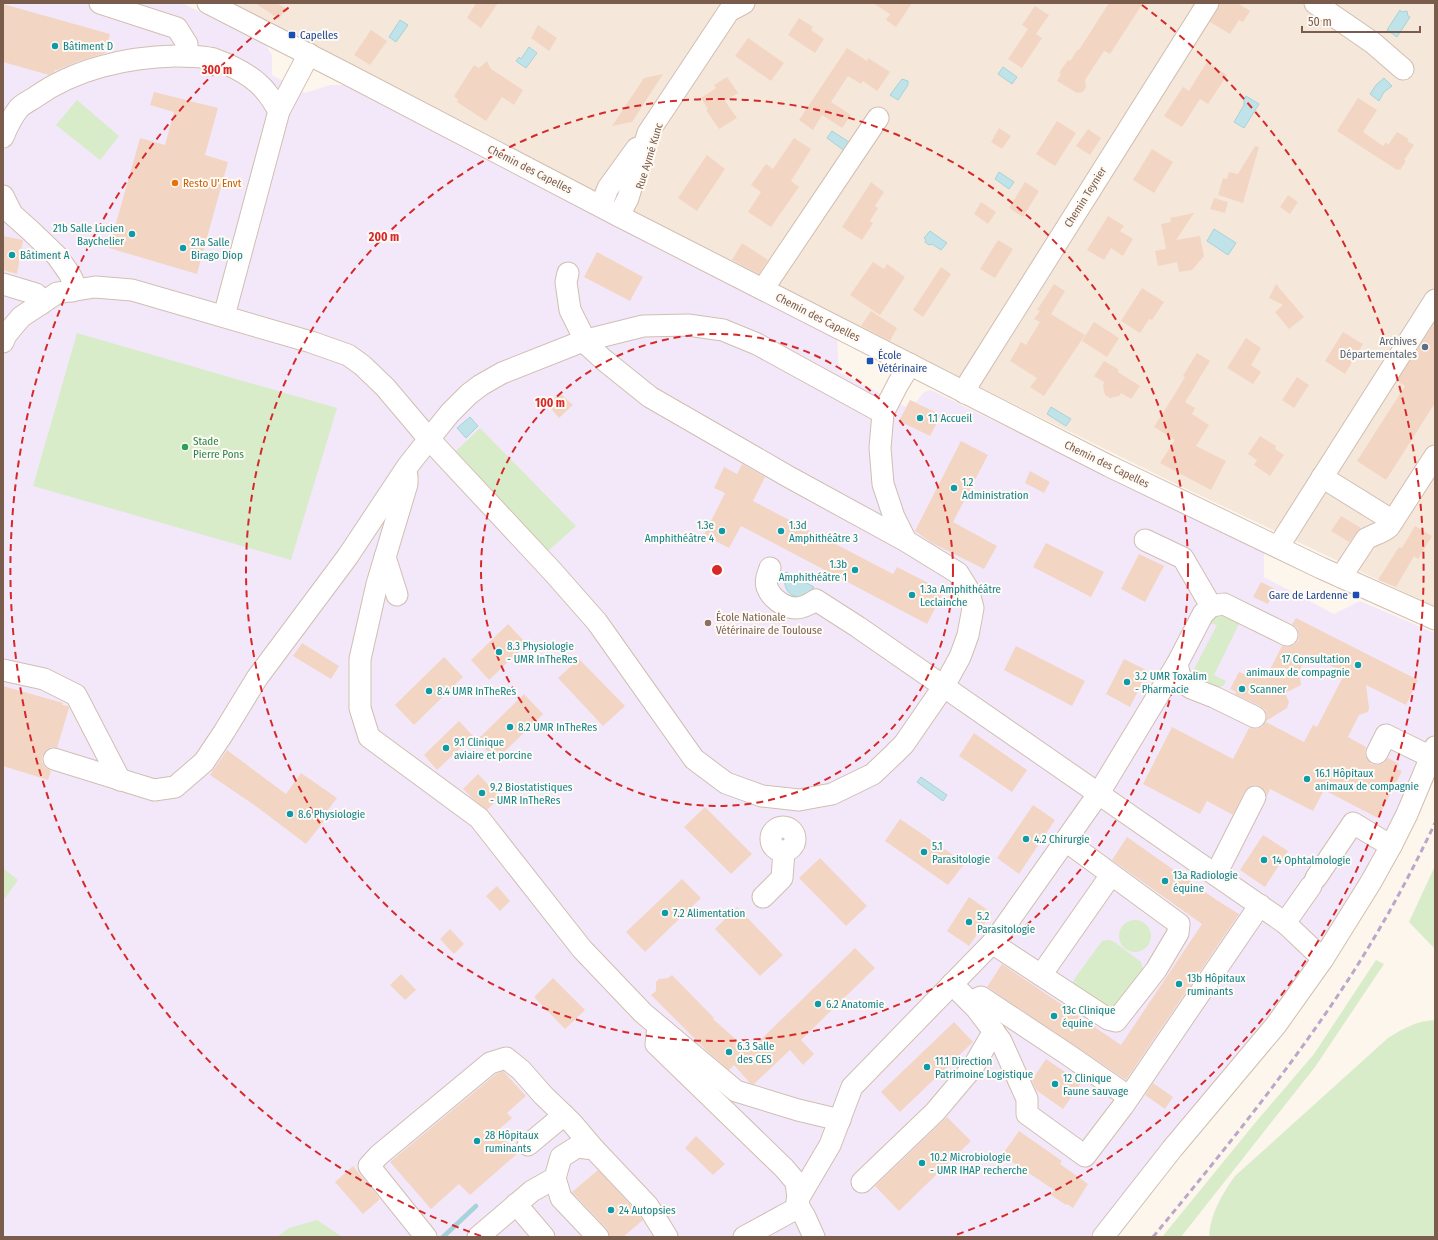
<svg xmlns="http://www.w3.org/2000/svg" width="1438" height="1240" font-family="'Fira Sans Condensed',sans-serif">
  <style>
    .residential { fill: #f5e8da }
    .education { fill: #f3e8fa }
    .green { fill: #d8ecc9 }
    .water { fill: #bfe3e8; stroke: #a5d3da }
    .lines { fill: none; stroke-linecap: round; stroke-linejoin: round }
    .stream { stroke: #a5d3da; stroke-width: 4.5 }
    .building { fill: #f3d5c3 }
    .minor-casing { stroke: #d1beb0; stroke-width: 23 }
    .minor { stroke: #fff; stroke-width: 21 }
    .rail { stroke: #b9a8c9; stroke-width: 3; stroke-dasharray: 6 4; stroke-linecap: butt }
    .ring { fill: none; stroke: #d62828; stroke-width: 2; stroke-dasharray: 7 5 }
    .transit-dot { fill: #1a4fb4; stroke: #fffaf3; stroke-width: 1.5 }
    .culture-dot { fill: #0f9aa8; stroke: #fffaf3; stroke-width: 1.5 }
    .food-dot { fill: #e8710a; stroke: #fffaf3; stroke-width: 1.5 }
    .service-dot { fill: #5c6f8a; stroke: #fffaf3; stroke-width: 1.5 }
    .leisure-dot { fill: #2e9e5b; stroke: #fffaf3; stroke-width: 1.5 }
    .education-dot { fill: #8d6e63; stroke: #fffaf3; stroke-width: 1.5 }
    .labels { text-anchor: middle; stroke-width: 4; stroke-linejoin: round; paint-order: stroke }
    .transit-label { font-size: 11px; fill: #164399; stroke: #fffaf3; text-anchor: start }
    .culture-label { font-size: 11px; fill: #0d838f; stroke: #fffaf3; text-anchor: start }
    .street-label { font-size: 11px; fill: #7a5c4d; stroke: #fffaf3 }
    .food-label { font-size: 11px; fill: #c56008; stroke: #fffaf3; text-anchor: start }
    .service-label { font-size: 11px; fill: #4e5e75; stroke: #fffaf3; text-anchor: end }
    .leisure-label { font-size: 11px; fill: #27864d; stroke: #fffaf3; text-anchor: start }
    .education-label { font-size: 11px; fill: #785e54; stroke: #fffaf3; text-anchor: start }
    .centre { fill: #d62828; stroke: #fffaf3; stroke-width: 2 }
    .ring-label { font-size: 12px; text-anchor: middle; font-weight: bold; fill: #d62828; stroke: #fffaf3; stroke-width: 4; stroke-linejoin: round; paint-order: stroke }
  </style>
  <rect width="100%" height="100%" fill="#fdf6ec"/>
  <path class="residential" d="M203,3H1435V607L1178,485L989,392L851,326Z"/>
  <path class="education" d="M3,3H182L265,44L272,55V75L305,93L330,85H343L752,296L837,338L839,372L906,407L910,400L916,402L924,392L931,390L1264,553V577L1334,614L1360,601L1435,633V771L1399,850L1112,1237H3Z"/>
  <g class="green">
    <path d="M77,100L119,136L100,160L56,125Z"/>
    <path d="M77,333L337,408L291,560L33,486Z"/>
    <path d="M480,428L576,526L548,551L456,451Z"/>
    <path d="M1225,612L1240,622L1214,675L1226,681L1224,685L1216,690L1189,679L1217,625L1205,622L1213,615Z"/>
    <path d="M1435,866V949L1409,922Z"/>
    <path d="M3,868L18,880L3,901Z"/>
    <circle cx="1135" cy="936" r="16"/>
    <path d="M1108,940L1113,941L1141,962L1143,969L1141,976L1112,1013L1072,984L1075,978L1102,941Z"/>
    <path d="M1376,960L1384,964L1315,1067L1181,1237H1162L1255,1123L1314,1054Z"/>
    <path d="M1435,1020V1237H1209C1210,1214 1222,1194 1235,1176L1388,1038C1404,1028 1416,1021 1435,1020Z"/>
    <path d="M317,1220L342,1237H277L289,1228Z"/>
  </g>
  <g class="water">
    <path d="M1400,10L1402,12L1407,11L1408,16L1410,17L1397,37L1387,30Z"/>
    <path d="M400,20L408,25L396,42L389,37Z"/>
    <path d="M529,47L537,53L526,68L516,61L519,57L521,59Z"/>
    <path d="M1003,67L1017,77L1012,84L998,74Z"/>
    <path d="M1384,78L1392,86L1384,92L1379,101L1370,94L1376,85Z"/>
    <path d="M902,79L908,81V85L898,100L890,95Z"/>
    <path d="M1246,96L1259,104L1244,128L1234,122L1244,105V100Z"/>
    <path d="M832,131L852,144L846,152L827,138Z"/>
    <path d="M999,172L1014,182L1009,189L995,179Z"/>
    <path d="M1214,229L1236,243L1228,255L1207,241Z"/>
    <path d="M930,231L947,243L941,250L932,244L929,245L925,242L926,240L924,238Z"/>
    <path d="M1051,407L1071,419L1066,426L1047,414Z"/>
    <path d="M470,417L478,426L466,438L457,428Z"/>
    <path d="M786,572L814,587L809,595C806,596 802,597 799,597C786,596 782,583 786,572Z"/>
    <path d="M921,777L947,795L943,801L917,782Z"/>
  </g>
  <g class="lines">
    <path class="stream" d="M443,1237L476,1206"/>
  </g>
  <g class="building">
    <path d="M255,3H277L286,9L279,19Z"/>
    <path d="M476,3H498L481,28L467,18Z"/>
    <path d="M873,3H912L896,27L886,20L890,14Z"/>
    <path d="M1109,3H1143L1110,54L1104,51L1085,80L1086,87L1083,92L1077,93L1057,81L1061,74L1059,73L1068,60L1070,61L1078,49L1079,50Z"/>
    <path d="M1220,3H1237L1250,11L1243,22L1239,20L1230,34L1210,22L1218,9Z"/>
    <path d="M3,4L110,34L105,53L79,61L57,70H55L54,72L49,75L3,62Z"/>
    <path d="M1035,6L1049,15L1036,34L1042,38L1022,68L1008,59L1028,29L1022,25Z"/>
    <path d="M799,18L813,27L811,30L824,39L815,53L788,35Z"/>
    <path d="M538,25L557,38L549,51L531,38Z"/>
    <path d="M371,30L387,41L370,65L354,55Z"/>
    <path d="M748,38L784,63L771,81L735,56Z"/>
    <path d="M847,48L867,61L868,58L890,72L877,91L863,81L861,84L848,76L831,102L851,115L842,128L822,115L813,130L799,120Z"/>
    <path d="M487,61L491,69L523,90L514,105L502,97L486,121L457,102L458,100L454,96L474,65L479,68Z"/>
    <path d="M1207,62L1227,75L1208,104L1200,99L1182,127L1164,116L1183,87L1189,91Z"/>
    <path d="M663,74L632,122L612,126L644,78Z"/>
    <path d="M727,77L738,93L725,101L737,118L719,129L706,110L708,109L701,98L716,88L714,85Z"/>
    <path d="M154,92L218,108L205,155L228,162L197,274L109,248L140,138L165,145L174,112L150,105Z"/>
    <path d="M1358,98L1377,110L1363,132L1383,146L1386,142L1388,145L1397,132L1409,139L1407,141L1414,145L1404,160L1406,161L1400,170L1398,169L1397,170L1337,131Z"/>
    <path d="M1057,121L1076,133L1055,166L1036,154Z"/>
    <path d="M999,128L1011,136L1002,149L991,142Z"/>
    <path d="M1088,129L1101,138L1090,155L1076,146Z"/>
    <path d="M794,138L811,149L791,181L799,187L771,227L748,212L761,192L751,185L766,164L773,169Z"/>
    <path d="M1255,146L1259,147L1243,203L1218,195L1223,178L1227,179L1229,172L1238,174Z"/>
    <path d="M1152,149L1173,162L1154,193L1133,180Z"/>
    <path d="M707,155L725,169L697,211L678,198Z"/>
    <path d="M871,182L884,192L875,206L878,208L870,221L873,223L862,240L842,227Z"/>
    <path d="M1025,182L1039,191L1023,217L1009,208Z"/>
    <path d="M1288,195L1298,202L1290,214L1280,207Z"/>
    <path d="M1214,198L1228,202L1225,213L1210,209Z"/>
    <path d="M981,202L996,212L988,224L974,214Z"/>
    <path d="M1194,213L1176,240L1200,236L1204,256L1192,270L1179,272L1177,262L1158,266L1155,251L1166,249L1161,224L1171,222L1170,218Z"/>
    <path d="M1108,216L1124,226L1120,231L1133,239L1123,256L1111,248L1104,260L1087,250Z"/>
    <path d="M3,236L23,240L17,274L3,270Z"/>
    <path d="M998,240L1013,249L995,278L980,269Z"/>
    <path d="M742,243L768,260L759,274L732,260Z"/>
    <path d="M597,252L643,277L630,301L584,277Z"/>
    <path d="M873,262L884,269L887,264L905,277L880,315L850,295Z"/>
    <path d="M941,267L951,274L923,317L913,310Z"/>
    <path d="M1054,284L1065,291L1051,314L1085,335L1044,396L1030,387L1037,378L1010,361L1021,342L1026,345L1040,322L1034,319L1040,311L1037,310Z"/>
    <path d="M1276,284L1304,317L1289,329L1275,312L1283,305L1269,298Z"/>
    <path d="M1142,288L1164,302L1152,320L1149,319L1140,333L1121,321Z"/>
    <path d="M871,311L897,328L890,341L861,326Z"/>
    <path d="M1094,322L1119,338L1107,357L1082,341Z"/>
    <path d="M1435,322V403L1386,480L1357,461L1405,386L1397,381Z"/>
    <path d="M1343,332L1363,344L1345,374L1325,361Z"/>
    <path d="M1246,338L1261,348L1251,365L1261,372L1253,384L1227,368Z"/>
    <path d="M1197,353L1210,361L1185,402L1195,408L1192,414L1209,425L1196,446L1226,461L1211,490L1160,463L1175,440L1154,427L1173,397L1185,377L1183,376Z"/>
    <path d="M1104,361L1118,369V372L1140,386L1131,399L1121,393L1119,396L1110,398L1105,395L1103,386L1104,382L1094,376Z"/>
    <path d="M1297,377L1309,385L1294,408L1282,400Z"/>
    <path d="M560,393L573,405L559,418L547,404Z"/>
    <path d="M910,400L941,415L930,436L899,421Z"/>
    <path d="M1260,436L1276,446L1275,449L1284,455L1270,476L1254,465L1257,460L1248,454Z"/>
    <path d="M961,441L988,455L953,522L997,546L984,569L932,543L915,531Z"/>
    <path d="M742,464L765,477L753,501L893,574L897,567L944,591L927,624L741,526L729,548L704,535L725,493L714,488L724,467L737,474Z"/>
    <path d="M1030,471L1050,482L1044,493L1025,483Z"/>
    <path d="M1341,516L1361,528L1349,542L1331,531Z"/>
    <path d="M1415,526L1432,536L1418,559L1414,556L1396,587L1378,580L1399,547L1402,548Z"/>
    <path d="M1046,543L1104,572L1091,597L1033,567Z"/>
    <path d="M1139,554L1164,566L1145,602L1121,589Z"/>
    <path d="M1261,582L1275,589L1268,604L1253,597Z"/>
    <path d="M1296,618L1418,680L1406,705L1366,685L1369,708L1368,712L1359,715L1348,737L1366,747L1365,754L1367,759L1371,764L1378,765L1384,763L1388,758L1399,764L1397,769L1402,771L1378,818L1324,790L1313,811L1270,789L1267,796L1265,790L1261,787L1255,785L1249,787L1245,791L1233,815L1207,801L1200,814L1143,784L1172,727L1233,759L1249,728L1256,729L1262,727L1266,722L1304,742L1313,725L1317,727L1345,673L1308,654L1297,675L1300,678L1301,685L1285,693L1289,702L1287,708L1266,721L1267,716L1265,710L1260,706L1235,694L1236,692L1230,689L1239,672L1246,675L1248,670L1265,679L1282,646L1288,647L1293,645L1298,641L1299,634L1297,628L1292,624Z"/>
    <path d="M508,624L527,644L489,680L471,660Z"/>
    <path d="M302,643L339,666L331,679L293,656Z"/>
    <path d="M1016,646L1085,681L1072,706L1004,670Z"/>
    <path d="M444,657L463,677L414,725L395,705Z"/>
    <path d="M579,659L625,706L603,726L558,678Z"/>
    <path d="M1124,659L1148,671L1130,707L1106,694Z"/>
    <path d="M3,686L63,703L62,705L68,706L69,708L57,748L52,747L46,750L42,756V762L45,767L51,771L48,780L3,766Z"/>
    <path d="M524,694L543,714L496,760L477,740Z"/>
    <path d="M459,721L473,736L437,770L424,755Z"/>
    <path d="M974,733L1027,770L1012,792L959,756Z"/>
    <path d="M227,750L286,794L301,773L337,798L321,819L324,821L306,844L257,807L210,775Z"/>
    <path d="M478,774L500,797L487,810L472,798L463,789Z"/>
    <path d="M1033,805L1055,820L1019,874L997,858Z"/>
    <path d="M705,807L752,854L731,874L684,827Z"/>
    <path d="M900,819L965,863L948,885L885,841Z"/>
    <path d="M1263,835L1288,851L1265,887L1240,870Z"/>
    <path d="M1127,837L1218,901L1239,914L1126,1080L987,987L1002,964L1121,1045L1202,924L1112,860Z"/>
    <path d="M820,858L867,906L846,926L799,878Z"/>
    <path d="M682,879L701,898L645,952L626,932Z"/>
    <path d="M497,886L510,901L500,911L486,896Z"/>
    <path d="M969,897L992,913L969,946L947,931Z"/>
    <path d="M737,907L783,955L760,976L715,929Z"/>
    <path d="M450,929L464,944L454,954L440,939Z"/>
    <path d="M855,948L875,968L801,1040L814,1054L803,1065L790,1050L754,1084L750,1083L734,1065L729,1070L708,1052L651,995L656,991V982L659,979L668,978L672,975L714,1018L713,1019L749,1051Z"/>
    <path d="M401,974L416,990L405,1000L390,985Z"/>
    <path d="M553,978L585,1010L565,1029L534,997Z"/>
    <path d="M954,1022L973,1042L900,1112L881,1092Z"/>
    <path d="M1046,1059L1081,1083L1063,1109L1036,1090L1032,1080Z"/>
    <path d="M503,1071L526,1096L507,1113L512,1118L497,1131L517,1154L470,1195L459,1184L431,1209L390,1162L496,1074Z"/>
    <path d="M1153,1083L1173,1097L1165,1109L1145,1095Z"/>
    <path d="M947,1117L971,1141L899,1211L875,1186Z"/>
    <path d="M1019,1131L1062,1161L1060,1164L1088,1184L1073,1208L1067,1204L1066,1205L1051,1195L1054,1190L1002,1155Z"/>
    <path d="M696,1136L725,1164L713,1175L685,1148Z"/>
    <path d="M353,1166L380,1199L363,1214L335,1182Z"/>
    <path d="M598,1170L638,1213L643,1220L623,1237H610L607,1229L572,1192Z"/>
  </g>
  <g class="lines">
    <g class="minor-casing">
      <g id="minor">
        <path d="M100,3L177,28L187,44V56"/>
        <path d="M208,3L345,73L619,216L1109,466L1321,568L1435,619"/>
        <path d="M1315,3L1373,43L1403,69"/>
        <path d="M3,137C7,127 12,117 19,108C23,104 29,101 34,98C74,69 127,57 175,56C187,56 202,56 214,59C233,66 255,77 267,93C272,99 275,105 279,111"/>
        <path d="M3,196L12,214L31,231L57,256L69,273L73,281L72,291"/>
        <path d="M601,206L608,188L637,148"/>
        <path d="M619,216L628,198L648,133L729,11L744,3"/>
        <path d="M568,273L566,282L570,310L585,340L583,341L604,360L650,397L789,477L906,541"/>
        <path d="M3,284L36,294L41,304"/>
        <path d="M763,289L878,118"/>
        <path d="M224,316L279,111L309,54"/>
        <path d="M3,342L6,335L21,317L57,293L95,287L132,290L311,342L348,355L362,365L385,387L429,439L553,572L597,622L694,759L726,783L762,796L799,800L832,794L873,774L894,754L904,744L944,686L960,657L968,635L973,608L968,589L958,573L906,541L894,517L883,484L880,448L883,413L898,384L910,364"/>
        <path d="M965,393L970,381L1208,3"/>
        <path d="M407,476V484L377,584L360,659V708L369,737L479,818L582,949L643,1013L736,1091L798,1110L840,1120"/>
        <path d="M1322,477L1393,521"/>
        <path d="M1145,540L1183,558L1211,606"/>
        <path d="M1278,547L1435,300"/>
        <path d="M385,557L397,595"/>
        <path d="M770,568C768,574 765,580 767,587C771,598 784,608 796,608C803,608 810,604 816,600L858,627L1285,923L1311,886"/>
        <path d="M1341,577L1366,539C1374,534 1382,533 1389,527L1435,456"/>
        <path d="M3,670L44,679L76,695L120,780"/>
        <path d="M1255,717L1214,697L1191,688L1181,681L1177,664L1203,614L1211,606L1224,604L1287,635"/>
        <path d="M1377,753L1386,735L1431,757"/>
        <path d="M54,759L154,790L175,787L204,762L224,732L257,678L348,556L407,467L429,439L450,413L469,394L481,385L502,373L583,341L643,326L688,325L723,330L757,344L883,413"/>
        <circle cx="783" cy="839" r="12"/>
        <path d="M1216,874L1255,797"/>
        <path d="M1316,878L1353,823L1391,846"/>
        <path d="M763,897L782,878L784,851"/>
        <path d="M1285,923L1323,959"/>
        <path d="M992,943L1108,1019L1116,1021L1156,970L1178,933L1179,924L1066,841"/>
        <path d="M1041,975L1111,875"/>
        <path d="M952,984L976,1008L1001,1041L1027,1099V1114L1085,1156L1123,1106L1260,905"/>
        <path d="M970,1002L981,997L1067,1054L1129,1097"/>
        <path d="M658,1027L656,1044L784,1168L796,1182L799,1207L805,1217L814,1237"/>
        <path d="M528,1145L564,1115"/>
        <path d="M862,1182L935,1112L973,1067L994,1031"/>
        <path d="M797,1201L830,1145L852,1087L996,939L1099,793L1177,664"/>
        <path d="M516,1204L544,1237"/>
        <path d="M426,1237L369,1166L379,1155L490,1063L506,1058L521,1070L543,1095L572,1123L594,1149"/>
        <path d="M478,1237L532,1191L555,1178"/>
        <path d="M598,1237L561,1198L555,1178L561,1157L577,1147L594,1149L648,1206L667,1237"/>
        <path d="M744,1237L799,1207"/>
        <path d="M1103,1237L1172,1149L1276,1025L1323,959L1371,882L1391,846L1407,814L1435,747"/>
      </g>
    </g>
    <use href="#minor" class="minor"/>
    <path class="rail" d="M1153,1237C1222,1153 1291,1068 1350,977C1382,927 1410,876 1435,823"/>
  </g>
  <g class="ring">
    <circle cx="717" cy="570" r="236"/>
    <circle cx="717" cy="570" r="471"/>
    <path d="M481 1236A707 707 0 0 1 292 5M1142 5A707 707 0 0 1 953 1236"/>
  </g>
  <g class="transit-dot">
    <rect x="288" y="31" width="8" height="8" rx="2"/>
    <rect x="866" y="357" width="8" height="8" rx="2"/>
    <rect x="1352" y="591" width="8" height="8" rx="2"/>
  </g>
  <g class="culture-dot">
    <circle cx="55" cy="46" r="4"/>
    <circle cx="132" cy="234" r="4"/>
    <circle cx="183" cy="248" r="4"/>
    <circle cx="12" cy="255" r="4"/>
    <circle cx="920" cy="418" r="4"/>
    <circle cx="954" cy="488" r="4"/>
    <circle cx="722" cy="531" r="4"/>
    <circle cx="781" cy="531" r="4"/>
    <circle cx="855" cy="570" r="4"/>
    <circle cx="912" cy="595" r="4"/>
    <circle cx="499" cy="652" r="4"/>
    <circle cx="1358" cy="665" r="4"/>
    <circle cx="1127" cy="682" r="4"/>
    <circle cx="1242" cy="689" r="4"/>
    <circle cx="429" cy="691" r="4"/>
    <circle cx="510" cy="727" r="4"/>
    <circle cx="446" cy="748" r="4"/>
    <circle cx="1307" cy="779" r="4"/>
    <circle cx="482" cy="793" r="4"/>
    <circle cx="290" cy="814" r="4"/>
    <circle cx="1026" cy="839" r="4"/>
    <circle cx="924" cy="852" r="4"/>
    <circle cx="1264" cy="860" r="4"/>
    <circle cx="1165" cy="881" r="4"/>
    <circle cx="665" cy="913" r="4"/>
    <circle cx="969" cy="922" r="4"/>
    <circle cx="1179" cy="984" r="4"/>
    <circle cx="818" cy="1004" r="4"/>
    <circle cx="1054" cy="1016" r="4"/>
    <circle cx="729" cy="1052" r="4"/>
    <circle cx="927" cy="1067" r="4"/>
    <circle cx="1055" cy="1084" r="4"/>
    <circle cx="477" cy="1141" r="4"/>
    <circle cx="922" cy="1163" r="4"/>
    <circle cx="611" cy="1210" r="4"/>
  </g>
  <circle class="food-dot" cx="175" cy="183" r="4"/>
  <circle class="service-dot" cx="1425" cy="347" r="4"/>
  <circle class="leisure-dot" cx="185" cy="447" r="4"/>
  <circle class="education-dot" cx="708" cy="623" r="4"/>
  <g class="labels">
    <g class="transit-label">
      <text x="300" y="39">Capelles</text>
      <text x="878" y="359">École<tspan x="878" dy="13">Vétérinaire</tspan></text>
      <text x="1348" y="599" text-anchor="end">Gare de Lardenne</text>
    </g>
    <g class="culture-label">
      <text x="63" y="50">Bâtiment D</text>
      <text x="124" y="232" text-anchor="end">21b Salle Lucien<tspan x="124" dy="13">Baychelier</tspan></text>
      <text x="191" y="246">21a Salle<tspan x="191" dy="13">Birago Diop</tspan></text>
      <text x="20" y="259">Bâtiment A</text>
      <text x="928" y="422">1.1 Accueil</text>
      <text x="962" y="486">1.2<tspan x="962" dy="13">Administration</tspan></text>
      <text x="714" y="529" text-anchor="end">1.3e<tspan x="714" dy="13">Amphithéâtre 4</tspan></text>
      <text x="789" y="529">1.3d<tspan x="789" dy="13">Amphithéâtre 3</tspan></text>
      <text x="847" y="568" text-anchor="end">1.3b<tspan x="847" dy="13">Amphithéâtre 1</tspan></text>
      <text x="920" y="593">1.3a Amphithéâtre<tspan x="920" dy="13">Leclainche</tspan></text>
      <text x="507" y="650">8.3 Physiologie<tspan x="507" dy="13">- UMR InTheRes</tspan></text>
      <text x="1350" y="663" text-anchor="end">17 Consultation<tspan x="1350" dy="13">animaux de compagnie</tspan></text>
      <text x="1135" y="680">3.2 UMR Toxalim<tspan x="1135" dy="13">- Pharmacie</tspan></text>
      <text x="1250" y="693">Scanner</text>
      <text x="437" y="695">8.4 UMR InTheRes</text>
      <text x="518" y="731">8.2 UMR InTheRes</text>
      <text x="454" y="746">9.1 Clinique<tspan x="454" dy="13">aviaire et porcine</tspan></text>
      <text x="1315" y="777">16.1 Hôpitaux<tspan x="1315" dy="13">animaux de compagnie</tspan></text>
      <text x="490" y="791">9.2 Biostatistiques<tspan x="490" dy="13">- UMR InTheRes</tspan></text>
      <text x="298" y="818">8.6 Physiologie</text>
      <text x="1034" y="843">4.2 Chirurgie</text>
      <text x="932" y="850">5.1<tspan x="932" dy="13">Parasitologie</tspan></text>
      <text x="1272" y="864">14 Ophtalmologie</text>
      <text x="1173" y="879">13a Radiologie<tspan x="1173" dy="13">équine</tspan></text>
      <text x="673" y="917">7.2 Alimentation</text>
      <text x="977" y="920">5.2<tspan x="977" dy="13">Parasitologie</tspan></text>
      <text x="1187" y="982">13b Hôpitaux<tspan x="1187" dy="13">ruminants</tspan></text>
      <text x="826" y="1008">6.2 Anatomie</text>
      <text x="1062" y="1014">13c Clinique<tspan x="1062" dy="13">équine</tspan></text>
      <text x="737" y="1050">6.3 Salle<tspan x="737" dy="13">des CES</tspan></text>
      <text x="935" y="1065">11.1 Direction<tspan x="935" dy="13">Patrimoine Logistique</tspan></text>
      <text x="1063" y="1082">12 Clinique<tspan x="1063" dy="13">Faune sauvage</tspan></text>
      <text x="485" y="1139">28 Hôpitaux<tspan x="485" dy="13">ruminants</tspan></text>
      <text x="930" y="1161">10.2 Microbiologie<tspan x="930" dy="13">- UMR IHAP recherche</tspan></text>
      <text x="619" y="1214">24 Autopsies</text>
    </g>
    <g class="street-label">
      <text transform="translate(649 156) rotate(-73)" y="4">Rue Aymé Kunc</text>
      <text transform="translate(530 169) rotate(27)" y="4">Chemin des Capelles</text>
      <text transform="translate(1085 197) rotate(-58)" y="4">Chemin Teynier</text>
      <text transform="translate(818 317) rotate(27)" y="4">Chemin des Capelles</text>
      <text transform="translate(1107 464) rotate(26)" y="4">Chemin des Capelles</text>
    </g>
    <g class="food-label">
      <text x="183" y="187">Resto U' Envt</text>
    </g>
    <g class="service-label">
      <text x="1417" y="345">Archives<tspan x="1417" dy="13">Départementales</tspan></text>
    </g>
    <g class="leisure-label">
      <text x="193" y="445">Stade<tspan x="193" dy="13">Pierre Pons</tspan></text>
    </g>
    <g class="education-label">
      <text x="716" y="621">École Nationale<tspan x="716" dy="13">Vétérinaire de Toulouse</tspan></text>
    </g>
  </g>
  <circle cx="717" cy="570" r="6" class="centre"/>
  <g class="ring-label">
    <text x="217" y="74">300 m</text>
    <text x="384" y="241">200 m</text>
    <text x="550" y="407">100 m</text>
  </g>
  <rect width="1438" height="1240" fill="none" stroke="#7a5c4d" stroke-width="8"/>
  <path d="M1302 26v6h118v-6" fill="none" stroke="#7a5c4d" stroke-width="2"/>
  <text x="1308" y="26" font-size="12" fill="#7a5c4d" stroke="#fffaf3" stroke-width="3" paint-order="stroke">50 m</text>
</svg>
